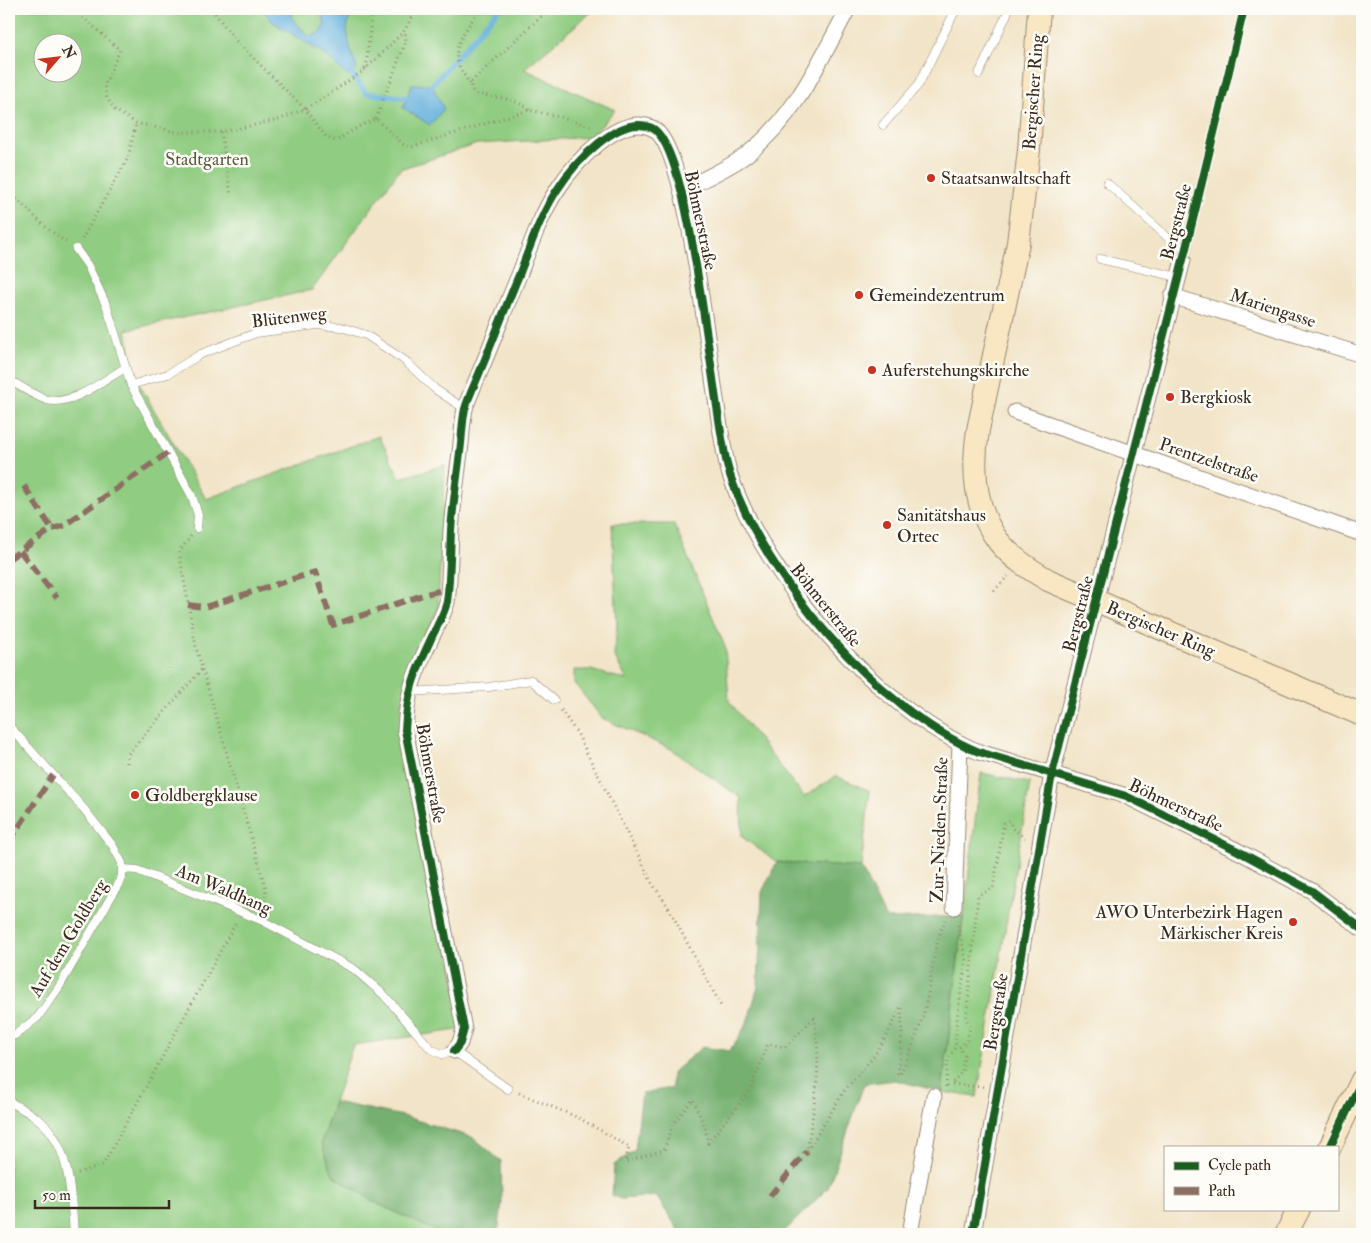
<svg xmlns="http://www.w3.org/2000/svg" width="1371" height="1243" font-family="'IM FELL Double Pica',serif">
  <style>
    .green { fill: #90cc81; stroke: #667b50; fill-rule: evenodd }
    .forest { fill: #74b06f; stroke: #586d46 }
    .water { fill: #64b0dd; stroke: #506d7e }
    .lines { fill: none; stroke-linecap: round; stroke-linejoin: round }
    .stream { stroke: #64b0dd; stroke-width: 5.5 }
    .lane-casing { stroke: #968773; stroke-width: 9 }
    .street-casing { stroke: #968773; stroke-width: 17 }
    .secondary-casing { stroke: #968773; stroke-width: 24 }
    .path { stroke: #968773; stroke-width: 3; stroke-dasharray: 1 4; stroke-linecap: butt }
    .lane { stroke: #fff; stroke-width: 8 }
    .street { stroke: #fff; stroke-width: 15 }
    .secondary { stroke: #f9e7c3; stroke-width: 22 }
    .quiet { stroke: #8d6e63; stroke-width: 6; stroke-dasharray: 12 6; stroke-linecap: butt }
    .cycleway-casing { stroke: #fdfcf7; stroke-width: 11 }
    .cycleway { stroke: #1b5e20; stroke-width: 8 }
    .poi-dot { fill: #c8321e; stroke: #fdfcf7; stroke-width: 2 }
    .labels { text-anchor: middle; stroke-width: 5; stroke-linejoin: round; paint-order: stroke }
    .street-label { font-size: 18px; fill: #3b2a1e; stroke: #fdfcf7 }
    .park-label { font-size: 18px; fill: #545b3c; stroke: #fdfcf7 }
    .poi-label { font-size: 18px; fill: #3b2a1e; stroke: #fdfcf7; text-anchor: start }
  </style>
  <rect width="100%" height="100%" fill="#fdfcf7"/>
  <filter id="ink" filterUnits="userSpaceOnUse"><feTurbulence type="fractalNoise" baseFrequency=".02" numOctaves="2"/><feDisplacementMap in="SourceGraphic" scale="10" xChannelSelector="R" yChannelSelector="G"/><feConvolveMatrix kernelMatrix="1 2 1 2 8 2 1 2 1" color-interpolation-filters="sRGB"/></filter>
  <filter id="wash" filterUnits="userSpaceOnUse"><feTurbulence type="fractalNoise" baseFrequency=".0096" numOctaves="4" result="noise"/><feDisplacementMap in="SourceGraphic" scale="20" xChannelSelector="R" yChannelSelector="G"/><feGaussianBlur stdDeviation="1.12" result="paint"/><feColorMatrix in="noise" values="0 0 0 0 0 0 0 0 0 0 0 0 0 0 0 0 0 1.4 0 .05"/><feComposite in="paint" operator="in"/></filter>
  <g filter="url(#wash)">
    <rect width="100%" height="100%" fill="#f2e4c8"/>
    <g class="green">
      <path d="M9,9H595L524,69L615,110L591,137L477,144L400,169L312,290L126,330L136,379L206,499L379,436L400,478L445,465L438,608L401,705L464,1029L353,1045L321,1143L378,1204L442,1234H9ZM42,42H72V72H42Z"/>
      <path d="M612,524H674L725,647L729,701L804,797L836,776L870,791L861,868L777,862L742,837L741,798L671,749L602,718L574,683V670H591L627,680L614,656L617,626Z"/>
      <path d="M981,773L1030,783L977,1097L942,1092Z"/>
    </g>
    <g class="forest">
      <path d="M777,862L861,868L886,919L963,916L942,1092L895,1080L864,1084L828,1188L786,1230L785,1234H681L656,1196L621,1199L612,1196L614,1165L635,1150L642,1093L672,1088V1073L702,1047L730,1051L747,1023L758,987L762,892Z"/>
      <path d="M334,1102L403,1116L474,1138L501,1161L502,1203L498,1234H442L378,1204L333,1175L321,1143Z"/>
    </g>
    <g class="water">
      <path d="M262,9H293L292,18L308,36L315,35L322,31L325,23L319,9H356C353,13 349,18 348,23C345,37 353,56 357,69L347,76L327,56L273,22Z"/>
      <path d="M412,84L432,85L444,109L430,125L403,108Z"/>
    </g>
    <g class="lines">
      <g class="stream">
        <path d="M351,73L366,93L407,98"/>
        <path d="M432,85L499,9"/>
      </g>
    </g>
  </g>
  <g filter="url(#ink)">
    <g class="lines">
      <g class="lane-casing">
        <g id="lane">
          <path d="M979,74L1007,14V9"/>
          <path d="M883,125L919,84L956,9"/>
          <path d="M1107,183L1175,244L1186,248"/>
          <path d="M76,249L88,266L107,307L131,385L192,496L198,515L197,528"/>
          <path d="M1100,259L1178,277"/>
          <path d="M1183,260L1244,9"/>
          <path d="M9,380C21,386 34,396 47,400C72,406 103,381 125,368"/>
          <path d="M131,385L168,374L201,354L256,333L317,325L341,327L366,335L404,360L435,389L465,409"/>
          <path d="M409,692L489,687L531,680L554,700"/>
          <path d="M9,726L84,809L113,846L122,863V876L119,883L59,987L38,1017L15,1035L9,1037"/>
          <path d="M123,869L137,870L261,920L354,969L384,995L431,1049L442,1054L454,1051L508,1089"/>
          <path d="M9,1101C18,1107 29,1112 38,1119C71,1144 71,1197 74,1234"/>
        </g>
      </g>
      <g class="street-casing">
        <g id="street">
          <path d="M682,190C703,179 726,170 746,155C795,118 819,62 848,9"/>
          <path d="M1172,296L1362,355"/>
          <path d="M1015,412L1362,534"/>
          <path d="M954,907L960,744"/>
          <path d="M454,1051L460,1043L464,1029L405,730C407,693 414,675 430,641C435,629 444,615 447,602C450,579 450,554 451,530C453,504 457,478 460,452C462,438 462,422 465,409C469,395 476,382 481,369C494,338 506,306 519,275C530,247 540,216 557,190C573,165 619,112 652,128C694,149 712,420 730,475C765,578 877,710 979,752L1126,796L1238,851L1312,891L1362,929"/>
          <path d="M910,1234L934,1096"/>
          <path d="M973,1234L1052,774L1183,260"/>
        </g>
      </g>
      <g class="secondary-casing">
        <g id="secondary">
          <path d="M1039,9L1029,150L1018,243L978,430C972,469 974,510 999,542C1013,559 1031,570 1048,580L1362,715"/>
          <path d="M1330,1147L1362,1080"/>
          <path d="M1286,1234L1299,1209"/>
        </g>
      </g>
      <g class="path">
        <path d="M80,9L79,14L120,50L104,86L107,98L115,110L136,123L177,132H221L278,120L305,109L323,98L362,72L376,59L405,30L416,9"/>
        <path d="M212,9L235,40L305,109L326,137L336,141L360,126L376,119L403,144L411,147L529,110L552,115L594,127"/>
        <path d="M366,68L372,9"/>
        <path d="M470,84C466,78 461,71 458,63C451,45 471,23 480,9"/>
        <path d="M529,110C515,97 495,98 477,94C472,91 470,88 471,82L549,9"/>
        <path d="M376,119L406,41L405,30"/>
        <path d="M221,132L231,196"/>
        <path d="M9,192L48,229L66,242"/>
        <path d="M82,239L128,158L136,123"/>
        <path d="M191,536L179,552L196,647L266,889L264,910"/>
        <path d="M994,591L1008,576"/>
        <path d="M561,710L577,733L652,883L667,905L721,1006"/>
        <path d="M127,763V755L202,669"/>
        <path d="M946,1087L948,1058L955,1048L957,1019L966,960L957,922"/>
        <path d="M983,1087L951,1084L962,1072L964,1055L959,1048L967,1040L970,1027L966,1019L978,895L993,889L1004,823L1010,821L1012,828L1025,838"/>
        <path d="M519,1093L579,1118L629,1147L625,1162L664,1150L673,1124L693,1099L705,1128L708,1143L750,1090L768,1044L785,1047L814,1018C823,1065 814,1105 807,1151L845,1090L874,1056L887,1035L901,1006L902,1035L898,1073L900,1075C910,1052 921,1028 926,1003C933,976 932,945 946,920"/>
        <path d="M78,1173L103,1165L237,921"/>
      </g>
      <use href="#lane" class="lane"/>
      <use href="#street" class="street"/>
      <use href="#secondary" class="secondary"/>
      <g class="quiet">
        <path d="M24,486L52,529"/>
        <path d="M20,551L57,598"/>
        <path d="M9,556L10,558L52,529L63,526L169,452"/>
        <path d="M188,605L205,607L315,572L333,625L426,594L447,589"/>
        <path d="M9,842L53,775"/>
        <path d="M770,1196L807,1151"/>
      </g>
      <g class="cycleway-casing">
        <g id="cycleway">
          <path d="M454,1051L460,1043L464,1029L405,730C407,693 414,675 430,641C435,629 444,615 447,602C450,579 450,554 451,530C453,504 457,478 460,452C462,438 462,422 465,409C469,395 476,382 481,369C494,338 506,306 519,275C530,247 540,216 557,190C573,165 619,112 652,128C694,149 712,420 730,475C765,578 877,710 979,752L1126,796L1238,851L1312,891L1362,929"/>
          <path d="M1330,1147L1362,1080"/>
          <path d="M973,1234L1052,774L1186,248L1244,9"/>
        </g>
      </g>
      <use href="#cycleway" class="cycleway"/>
    </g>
  </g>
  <g class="poi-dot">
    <circle cx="931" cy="178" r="5"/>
    <circle cx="859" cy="295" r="5"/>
    <circle cx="872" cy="370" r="5"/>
    <circle cx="1170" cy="397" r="5"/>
    <circle cx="887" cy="525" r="5"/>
    <circle cx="135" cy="795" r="5"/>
    <circle cx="1293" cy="922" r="5"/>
  </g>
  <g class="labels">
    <g class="street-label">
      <text transform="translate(1033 92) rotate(-86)" y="6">Bergischer Ring</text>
      <text transform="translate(701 220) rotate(78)" y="6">Böhmerstraße</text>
      <text transform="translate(1176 222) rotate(-76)" y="6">Bergstraße</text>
      <text transform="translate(1273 308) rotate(18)" y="6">Mariengasse</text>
      <text transform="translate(289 317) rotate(-7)" y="6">Blütenweg</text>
      <text transform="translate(1209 460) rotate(19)" y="6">Prentzelstraße</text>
      <text transform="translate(826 605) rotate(51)" y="6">Böhmerstraße</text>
      <text transform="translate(1078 614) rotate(-76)" y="6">Bergstraße</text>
      <text transform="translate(1161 629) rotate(23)" y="6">Bergischer Ring</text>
      <text transform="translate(431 773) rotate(80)" y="6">Böhmerstraße</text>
      <text transform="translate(1176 805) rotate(25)" y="6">Böhmerstraße</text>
      <text transform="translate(939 830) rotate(-88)" y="6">Zur-Nieden-Straße</text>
      <text transform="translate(224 889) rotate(23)" y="6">Am Waldhang</text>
      <text transform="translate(68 938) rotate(-59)" y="6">Auf dem Goldberg</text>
      <text transform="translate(996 1012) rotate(-81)" y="6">Bergstraße</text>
    </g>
    <g class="park-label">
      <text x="207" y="165">Stadtgarten</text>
    </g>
    <g class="poi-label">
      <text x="941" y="184">Staatsanwaltschaft</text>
      <text x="869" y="301">Gemeindezentrum</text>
      <text x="882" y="376">Auferstehungskirche</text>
      <text x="1180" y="403">Bergkiosk</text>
      <text x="897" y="521">Sanitätshaus<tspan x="897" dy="21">Ortec</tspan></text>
      <text x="145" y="801">Goldbergklause</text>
      <text x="1283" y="918" text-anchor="end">AWO Unterbezirk Hagen<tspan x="1283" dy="21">Märkischer Kreis</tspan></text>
    </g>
  </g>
  <rect width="1371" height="1243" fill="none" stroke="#fdfcf7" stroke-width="30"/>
  <rect x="1164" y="1146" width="175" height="65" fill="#fdfcf7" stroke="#afa8a0"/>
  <rect x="1174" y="1162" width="25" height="8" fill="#1b5e20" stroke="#afa8a0"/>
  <text x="1208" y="1170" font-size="15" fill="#3b2a1e">Cycle path</text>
  <rect x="1174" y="1187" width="25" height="8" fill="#8d6e63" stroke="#afa8a0"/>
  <text x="1208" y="1196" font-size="15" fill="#3b2a1e">Path</text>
  <g transform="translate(58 58) rotate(62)"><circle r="24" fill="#fdfcf7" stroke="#afa8a0"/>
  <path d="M0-4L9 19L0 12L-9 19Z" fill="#c8321e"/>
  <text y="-8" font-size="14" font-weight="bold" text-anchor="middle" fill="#3b2a1e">N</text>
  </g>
  <path d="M35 1200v8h134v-8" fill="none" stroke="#3b2a1e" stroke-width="2.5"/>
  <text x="42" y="1200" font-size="15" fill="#3b2a1e" stroke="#fdfcf7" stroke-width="4" paint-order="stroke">50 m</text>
</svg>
